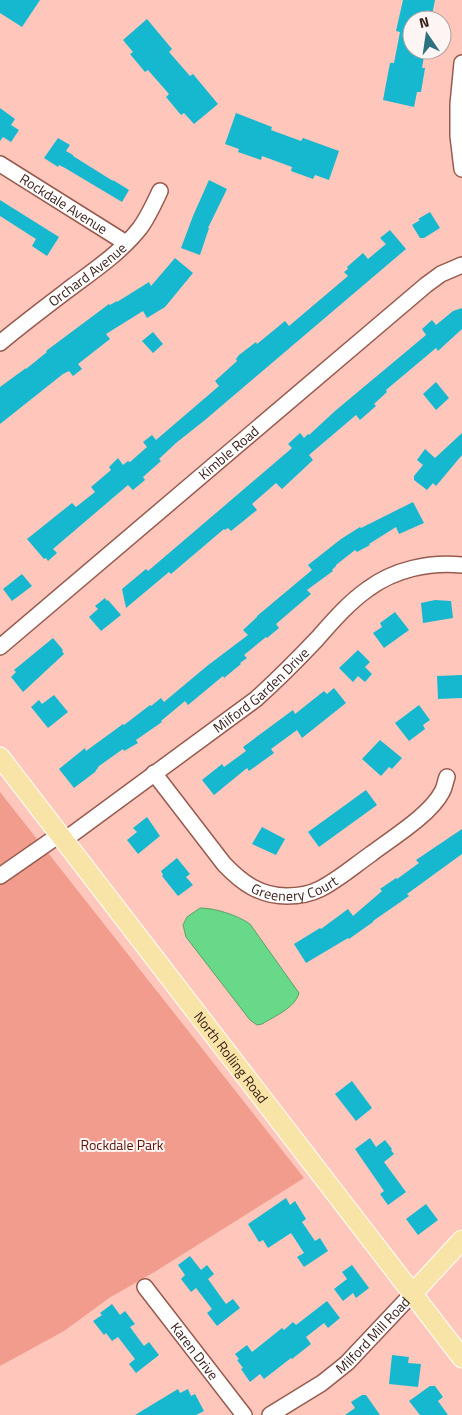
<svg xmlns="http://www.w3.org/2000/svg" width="462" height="1415" font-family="'Titillium Web',sans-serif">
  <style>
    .green { fill: #f19c8c }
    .water { fill: #68d889; stroke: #5aa168 }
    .building { fill: #15b8cf }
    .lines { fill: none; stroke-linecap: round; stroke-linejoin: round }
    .minor-casing { stroke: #975a4f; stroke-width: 18 }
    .major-casing { stroke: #fff; stroke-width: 21 }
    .minor { stroke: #fff; stroke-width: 15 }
    .major { stroke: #f8e4a7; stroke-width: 19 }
    .labels { text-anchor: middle; stroke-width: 4; stroke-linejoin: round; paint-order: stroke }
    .street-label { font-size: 14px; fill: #3a201b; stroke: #fcf5f3 }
    .park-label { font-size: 14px; fill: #5d1208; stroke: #fcf5f3 }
  </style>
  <rect width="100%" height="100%" fill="#ffc6bb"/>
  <path class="green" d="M0,792L304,1178L156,1271L109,1298L64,1331L0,1366Z"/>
  <path class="water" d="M200,908C215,908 237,915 250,924L299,993C295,1008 275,1016 262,1024L257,1025L250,1020L186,937L183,925L187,917Z"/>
  <g class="building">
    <path d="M0,0H40L22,27L0,13Z"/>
    <path d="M403,0H435L431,20H412V50H425L422,68H425L421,92H417L414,107L383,100L390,63H394L400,32L396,31Z"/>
    <path d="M147,19L172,49L169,52L190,76L193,74L218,104L194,124L184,113L181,115L166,97L169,94L148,70L145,72L130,54L133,52L123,40Z"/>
    <path d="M0,108L15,119L11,125L19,130L11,142L3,137L0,141Z"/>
    <path d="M236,113L272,127L271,130L301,141L303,138L339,151L329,180L315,175L313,179L291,171L292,167L262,156L261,160L238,152L239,149L225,144Z"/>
    <path d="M58,138L70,145L66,151L73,155V156L113,181V180L129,190L122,202L65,168L59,165L58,167L44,158Z"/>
    <path d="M209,180L227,189L208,228H209L200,255L181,248L193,216Z"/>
    <path d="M0,200L59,237L47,256L32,246L36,239L0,216Z"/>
    <path d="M430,212L440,228L424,238H420L412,225L420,220L418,219Z"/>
    <path d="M390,230L406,249L205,420L176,443L159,459L161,461L143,477L145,480L133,490L128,485L53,549L57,553L48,561L46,558L44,559L27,539L72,503L76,507L95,492L91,487L111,470L109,467L118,458L123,465L128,461L130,462L147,447L143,442L152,435L156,440L219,386L215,381L237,361L236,359L239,355L256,342L257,344L285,321L289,326L348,276L344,272L348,269L347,267L363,253L368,259L386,244L380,238Z"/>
    <path d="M175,258L193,273L165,307L147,318L143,311L106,334L110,339L78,364L82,369L73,376L69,371L63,374L0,424V387L26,368V369L47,352L46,351L109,304L110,305L117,301V302L149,282L151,286Z"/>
    <path d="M462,308V329L438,351L436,348L386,390L387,392L374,404L376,406L360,420L356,415L309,455L313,460L282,489L276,483L252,504L257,510L231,531L228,528L225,530L224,529L171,574L169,572L126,608L122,589L146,569L148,571L264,472L292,448L288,444L300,433L304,438L308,434L309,435L335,411L426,335L422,329L432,320L436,325L453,311Z"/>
    <path d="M153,332L163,344L153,353L142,341Z"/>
    <path d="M436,382L449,398L436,410L423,394Z"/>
    <path d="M462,433V455L436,486L433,483L427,490L414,480V476L423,465L417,460L425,449L435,458Z"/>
    <path d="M413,502L424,523L399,534L396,527L369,544L370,545L357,552L355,550L336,565V566L332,570L333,571L307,590L311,594L276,624L279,628L267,638L266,637L244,655L247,658L240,663L241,664L224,678L223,676L188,705L185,701L161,721L162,722L136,740L138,743L124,751L123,749L99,766L95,772L74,788L59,769L85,748L86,751L123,724L124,725L150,705L151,706L161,698L164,702L207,666L248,635L243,630L257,617V616L312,570L308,565L341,539L360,527L361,528Z"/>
    <path d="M22,574L32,586L12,601L3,589Z"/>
    <path d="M105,598L107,601L108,600L121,615L101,631L89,617L98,609L95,606Z"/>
    <path d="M435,600L451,601L453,618L423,623L421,603Z"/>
    <path d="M395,612L409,630L384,648L373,633L382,627L380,623Z"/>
    <path d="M53,638L63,650L62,651L64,654L23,692L11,677L16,672L14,670Z"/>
    <path d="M358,650L370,662L365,667L372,674L365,682L358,676L353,682L339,668Z"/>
    <path d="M462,675V698L438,699L437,676Z"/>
    <path d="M334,688L346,703L302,738L297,730L271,749L274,753L249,771L247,768L214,795L202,780L222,764L224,767L246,751L243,747L293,710L295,714L324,691L327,694Z"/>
    <path d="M54,695L68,712L48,728L31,707L39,700L42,704Z"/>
    <path d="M419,705L430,720L423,725L425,729L409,741L395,723Z"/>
    <path d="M380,740L402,758L392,769L389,767L381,776L362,759Z"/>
    <path d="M366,790L377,805L319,847L308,832Z"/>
    <path d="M147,817L160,836L138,854L127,840L137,832L133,828Z"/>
    <path d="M262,827L285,839L276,855L252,844Z"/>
    <path d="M462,829V854L407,894L409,896L373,921V922L349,939L348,938L306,963L294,944L320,928L321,929L348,909L353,916L382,891L380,889L396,878L397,879L419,863L416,860Z"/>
    <path d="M177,858L190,874L186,877L193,885L178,896L162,876L163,875L161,871Z"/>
    <path d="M352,1081L372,1108L356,1121L335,1094Z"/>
    <path d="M370,1138L376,1147L385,1140L392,1149L391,1150L394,1154L384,1162L406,1192L388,1205L380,1194L384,1191L355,1149Z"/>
    <path d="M286,1198L290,1205L295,1201L306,1219L302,1222L315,1241L320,1238L328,1251L304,1267L297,1257L304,1253L291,1233L268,1248L263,1240L259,1242L248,1224Z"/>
    <path d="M426,1204L438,1220L418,1235L406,1219Z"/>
    <path d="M190,1256L201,1270L207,1265L214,1274L208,1279L226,1304L233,1299L240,1308L217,1326L207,1313L212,1309L196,1288L191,1292L181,1279L185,1275L178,1265Z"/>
    <path d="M352,1265L369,1288L356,1298L353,1293L343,1301L334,1289L347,1279L342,1272Z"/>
    <path d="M327,1301L340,1318L328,1328L324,1323L306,1337L311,1344L292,1359L291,1358L264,1379L260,1374L250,1382L241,1369L243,1368L237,1360L239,1359L235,1354L247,1345L252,1352L282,1328L284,1330L293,1322L296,1325Z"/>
    <path d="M112,1304L120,1315L125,1311L135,1324L130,1327L144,1346L149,1342L159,1355L136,1373L129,1364L135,1359L118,1337L112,1341L106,1333L104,1335L93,1321L102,1315L100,1313Z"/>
    <path d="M392,1355L409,1357L408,1363L421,1364L418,1387L389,1384Z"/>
    <path d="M430,1386H435L443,1397L438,1401L448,1415H420L409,1401Z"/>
    <path d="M178,1389L180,1393L188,1389L191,1396L195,1394L204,1411L196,1415H135Z"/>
    <path d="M362,1395H366L380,1415H345L355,1408L351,1402Z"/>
  </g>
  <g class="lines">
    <g class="minor-casing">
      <g id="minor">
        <path d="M462,63L458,104V136L462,169"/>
        <path id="s1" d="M0,164L126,243"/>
        <path id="s2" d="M0,343C24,323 48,305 73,286C96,269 122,251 140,228C148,217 154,204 160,191"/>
        <path id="s3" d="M0,647L426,285L441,274L462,265"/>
        <path id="s4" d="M154,773L224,864C242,883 260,896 287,896C298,896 310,894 320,889C338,880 354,866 371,854C392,838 430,815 442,792C445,787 445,782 447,777"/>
        <path id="s5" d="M63,841L256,699C277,680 297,660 316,640C332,622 348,603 368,589C395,569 429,562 462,565"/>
        <path d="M0,876L59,835"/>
        <path id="s6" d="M145,1287L244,1415"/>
        <path id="s7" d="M270,1415L322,1383L347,1363L413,1293"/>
      </g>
    </g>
    <g class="major-casing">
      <g id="major">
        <path id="s8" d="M0,757L462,1358"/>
        <path d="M413,1293L462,1240"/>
      </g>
    </g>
    <use href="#minor" class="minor"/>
    <use href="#major" class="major"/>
  </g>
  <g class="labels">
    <g class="street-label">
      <text dy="5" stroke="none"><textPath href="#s1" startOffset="75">Rockdale Avenue</textPath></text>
      <text dy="5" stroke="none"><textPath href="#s2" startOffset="111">Orchard Avenue</textPath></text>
      <text dy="5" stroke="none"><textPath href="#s3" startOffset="300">Kimble Road</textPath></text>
      <text dy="5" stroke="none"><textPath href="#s5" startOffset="249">Milford Garden Drive</textPath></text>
      <text dy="5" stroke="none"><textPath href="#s4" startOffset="196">Greenery Court</textPath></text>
      <text dy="5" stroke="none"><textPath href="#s8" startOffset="379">North Rolling Road</textPath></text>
      <text dy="5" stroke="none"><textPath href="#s7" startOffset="131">Milford Mill Road</textPath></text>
      <text dy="5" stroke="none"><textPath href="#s6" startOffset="81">Karen Drive</textPath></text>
    </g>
    <g class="park-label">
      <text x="122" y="1150">Rockdale Park</text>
    </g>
  </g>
  <g transform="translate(427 35) rotate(347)"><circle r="24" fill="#fcf5f3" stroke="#aea09d"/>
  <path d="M0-4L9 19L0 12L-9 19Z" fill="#2c737f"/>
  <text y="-8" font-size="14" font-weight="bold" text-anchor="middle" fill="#3a201b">N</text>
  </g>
</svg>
